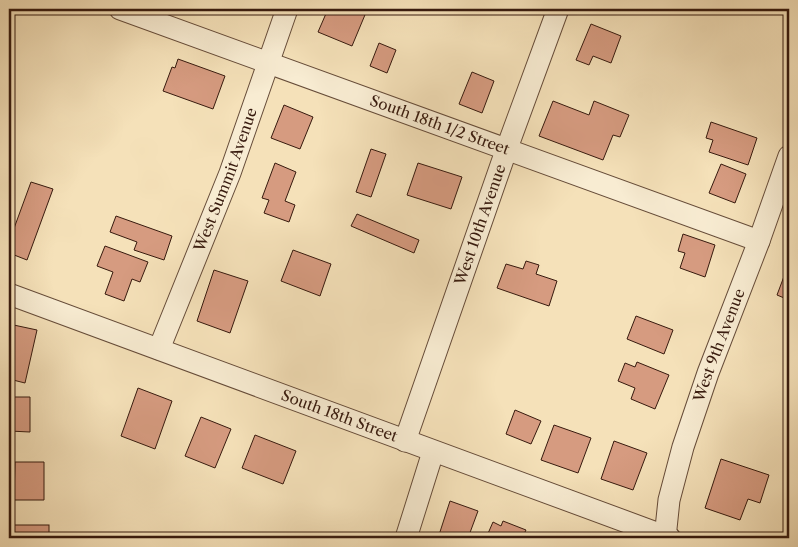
<svg xmlns="http://www.w3.org/2000/svg" width="798" height="547" font-family="'Libre Caslon Text',serif">
  <style>
    .building { fill: #d69b80; stroke: #371a0e }
    .lines { fill: none; stroke-linecap: round; stroke-linejoin: round }
    .minor-casing { stroke: #664c39; stroke-width: 23 }
    .minor { stroke: #f8ecd2; stroke-width: 21 }
    .labels { text-anchor: middle; stroke-width: 4; stroke-linejoin: round; paint-order: stroke }
    .street-label { font-size: 15px; fill: #371a0e; stroke: #f8ecd2 }
  </style>
  <rect width="100%" height="100%" fill="#f5e1b9"/>
  <filter id="stains"><feTurbulence type="fractalNoise" baseFrequency=".004" numOctaves="4"/><feColorMatrix values="0 0 0 0 .2 0 0 0 0 .09 0 0 0 0 .02 0 0 0 .5 -.17"/></filter>
  <radialGradient id="worn" r=".72"><stop offset=".6" stop-color="#630" stop-opacity="0"/><stop offset="1" stop-color="#630" stop-opacity=".3"/></radialGradient>
  <g class="building">
    <path d="M328,9H363L367,10L352,46L318,32Z"/>
    <path d="M591,24L621,36L611,63L593,56L589,65L576,60Z"/>
    <path d="M379,43L396,50L387,73L370,66Z"/>
    <path d="M178,59L225,76L213,109L163,91L172,67L175,68Z"/>
    <path d="M472,72L494,81L482,113L459,104Z"/>
    <path d="M553,101L589,115L594,101L629,115L620,137L613,135L603,160L539,136Z"/>
    <path d="M284,105L313,117L300,149L271,138Z"/>
    <path d="M711,122L757,138L748,165L709,152L713,140L706,138Z"/>
    <path d="M371,149L386,154L371,197L356,192Z"/>
    <path d="M275,163L296,172L285,201L295,205L289,222L264,213L269,200L262,198Z"/>
    <path d="M418,163L462,177L451,209L407,195Z"/>
    <path d="M721,164L746,174L735,203L709,193Z"/>
    <path d="M31,182L53,189L27,260L9,253V242Z"/>
    <path d="M357,214L419,240L414,253L351,226Z"/>
    <path d="M116,216L172,236L164,260L134,250L137,242L110,232Z"/>
    <path d="M683,234L715,245L705,277L680,268L685,253L678,251Z"/>
    <path d="M105,246L148,262L140,282L132,279L124,301L105,294L113,272L97,266Z"/>
    <path d="M293,250L331,264L320,296L281,281Z"/>
    <path d="M526,261L539,265L536,274L557,281L549,306L497,288L506,264L523,269Z"/>
    <path d="M214,270L248,281L230,333L197,321Z"/>
    <path d="M786,271L789,272V300L777,295Z"/>
    <path d="M636,316L673,330L664,354L627,339Z"/>
    <path d="M9,324L37,330L25,383L9,379Z"/>
    <path d="M637,362L669,375L655,409L631,399L635,388L618,381L625,363L635,367Z"/>
    <path d="M138,388L172,401L155,449L121,436Z"/>
    <path d="M9,397H30V432L9,431Z"/>
    <path d="M515,410L541,421L531,444L506,434Z"/>
    <path d="M201,417L231,429L215,468L185,456Z"/>
    <path d="M554,425L591,438L578,473L541,460Z"/>
    <path d="M255,435L296,451L283,484L242,468Z"/>
    <path d="M614,441L647,453L633,490L601,479Z"/>
    <path d="M721,459L769,475L760,503L748,499L740,520L705,508Z"/>
    <path d="M15,462H44V500H14Z"/>
    <path d="M450,501L478,511L468,538H438Z"/>
    <path d="M503,521L526,530L522,538H486L493,522L501,526Z"/>
    <rect x="9" y="525" width="40" height="13"/>
  </g>
  <g class="lines">
    <g class="minor-casing">
      <g id="minor">
        <path id="s1" d="M120,9L759,241"/>
        <path id="s2" d="M9,294L670,538"/>
        <path id="s3" d="M159,349L230,173L287,9"/>
        <path id="s4" d="M405,441L507,148L558,9"/>
        <path d="M406,538L433,452"/>
        <path id="s5" d="M665,538L669,500L683,447L708,373L759,241L789,156"/>
      </g>
    </g>
    <use href="#minor" class="minor"/>
  </g>
  <g class="labels">
    <g class="street-label">
      <text dy="5" stroke="none"><textPath href="#s1" startOffset="340">South 18th 1/2 Street</textPath></text>
      <text dy="5" stroke="none"><textPath href="#s3" startOffset="182">West Summit Avenue</textPath></text>
      <text dy="5" stroke="none"><textPath href="#s4" startOffset="229">West 10th Avenue</textPath></text>
      <text dy="5" stroke="none"><textPath href="#s5" startOffset="201">West 9th Avenue</textPath></text>
      <text dy="5" stroke="none"><textPath href="#s2" startOffset="352">South 18th Street</textPath></text>
    </g>
  </g>
  <rect width="798" height="547" fill="none" stroke="#f5e1b9" stroke-width="30"/>
  <rect x="10" y="10" width="778" height="527" fill="none" stroke="#371a0e" stroke-width="2.5"/>
  <rect x="15" y="15" width="768" height="517" fill="none" stroke="#371a0e"/>
  <rect width="100%" height="100%" filter="url(#stains)"/>
  <rect width="100%" height="100%" fill="url(#worn)"/>
</svg>
